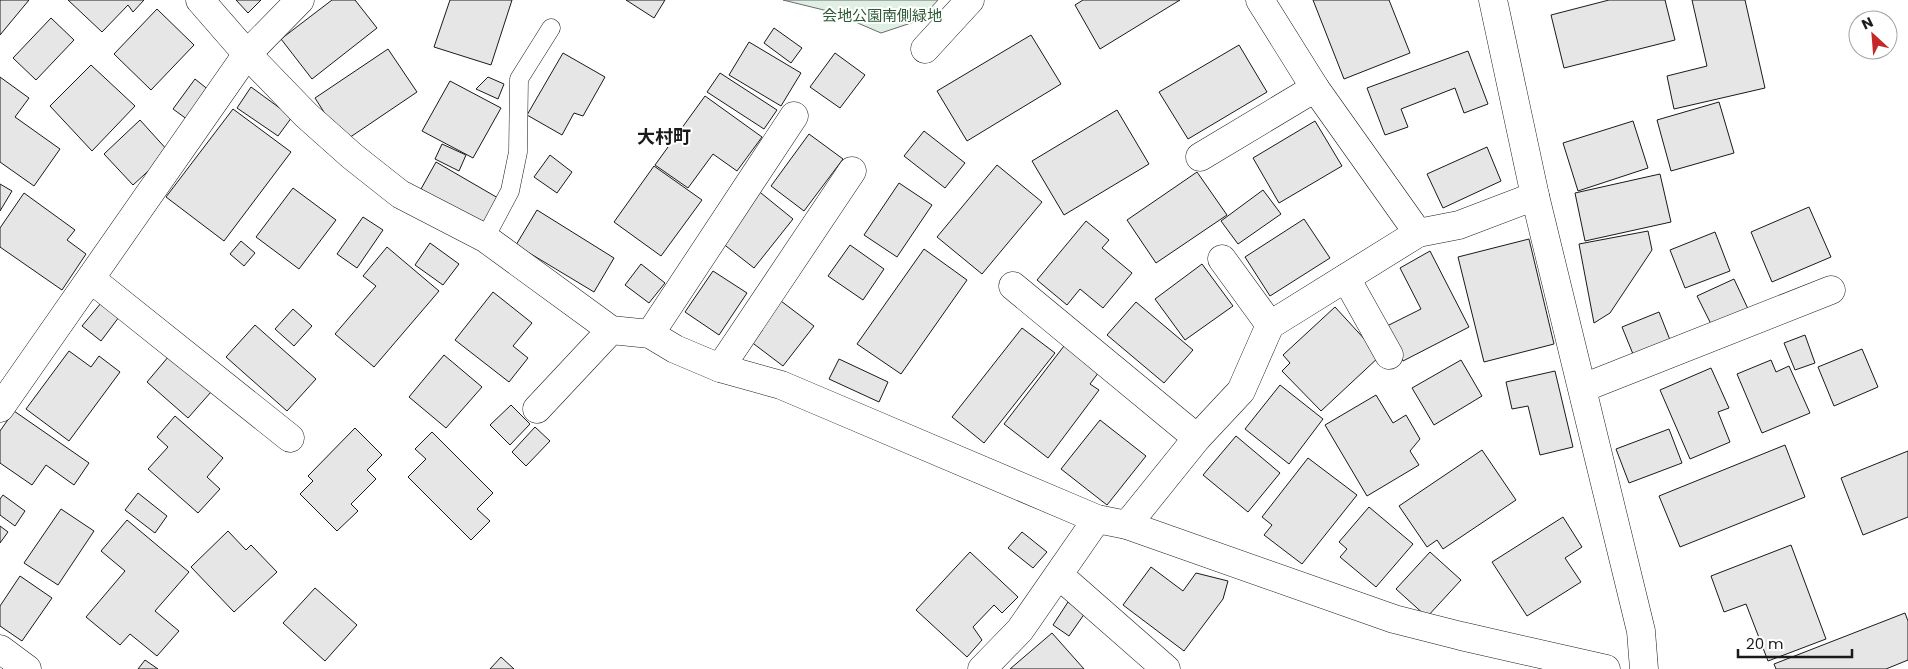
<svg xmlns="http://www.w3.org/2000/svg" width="1908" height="669" font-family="Poppins,'Noto Sans JP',sans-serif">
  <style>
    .green { fill: #e0efe3; stroke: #6a6a6a }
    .building { fill: #e6e6e6; stroke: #1a1a1a }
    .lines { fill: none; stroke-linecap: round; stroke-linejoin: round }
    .service-casing { stroke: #1a1a1a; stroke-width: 19 }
    .minor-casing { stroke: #1a1a1a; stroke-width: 29 }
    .tertiary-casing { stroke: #1a1a1a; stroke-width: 29 }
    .service { stroke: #fff; stroke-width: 18 }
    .minor { stroke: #fff; stroke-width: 28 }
    .tertiary { stroke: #fff; stroke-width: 28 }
    .labels { text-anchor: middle; stroke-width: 4; stroke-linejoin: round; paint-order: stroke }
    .park-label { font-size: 15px; fill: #2b5a34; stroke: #fff }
    .quarter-label { font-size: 18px; font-weight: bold; fill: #1a1a1a; stroke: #fff }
  </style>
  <rect width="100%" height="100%" fill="#fff"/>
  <path class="green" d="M783,0H938L920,20L881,33L832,12Z"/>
  <g class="building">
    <path d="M0,0H29L0,35Z"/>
    <path d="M68,0H144L133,12L128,5L102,32Z"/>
    <path d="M236,0H261L248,13Z"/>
    <path d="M332,0H355L377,28L312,79L281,39Z"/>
    <path d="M450,0H512L491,65L434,47Z"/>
    <path d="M626,0H665L654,18Z"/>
    <path d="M1083,0H1180L1100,49L1075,5Z"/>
    <path d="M1313,0H1389L1410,53L1344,79Z"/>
    <path d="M1609,0H1665L1675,40L1564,68L1551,15Z"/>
    <path d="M1692,0H1745L1765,88L1674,109L1667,76L1707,66Z"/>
    <path d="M157,9L194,45L151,90L114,54Z"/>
    <path d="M51,18L74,40L36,80L13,58Z"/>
    <path d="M774,28L802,48L791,63L764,43Z"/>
    <path d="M1031,35L1061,84L967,141L937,91Z"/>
    <path d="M749,42L801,73L781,106L729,75Z"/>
    <path d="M1239,45L1267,92L1188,139L1159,92Z"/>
    <path d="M388,49L417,92L343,142L315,98Z"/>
    <path d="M1468,51L1488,104L1464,113L1455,88L1401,109L1408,127L1385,135L1367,88Z"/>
    <path d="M563,53L605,77L583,116L574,113L562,135L527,115Z"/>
    <path d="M835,53L865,75L840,108L810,87Z"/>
    <path d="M91,65L135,106L92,151L50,106Z"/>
    <path d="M720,73L777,110L764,129L707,92Z"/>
    <path d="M0,77L29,98L15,117L60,149L34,186L0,162Z"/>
    <path d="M488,77L504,84L498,99L476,89Z"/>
    <path d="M195,79L210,91L188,120L173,109Z"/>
    <path d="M450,81L501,108L473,158L422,131Z"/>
    <path d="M251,87L292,117L278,136L237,108Z"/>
    <path d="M705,96L762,137L737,171L713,154L688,188L655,165Z"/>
    <path d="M1719,102L1734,153L1671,171L1657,120Z"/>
    <path d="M233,109L291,152L224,241L166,197Z"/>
    <path d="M1117,110L1149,164L1064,215L1032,161Z"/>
    <path d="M140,120L169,152L133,185L104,154Z"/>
    <path d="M1315,121L1342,166L1279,203L1253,158Z"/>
    <path d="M1633,121L1648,168L1578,191L1563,143Z"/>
    <path d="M924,131L965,163L945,188L904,156Z"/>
    <path d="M809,134L843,159L804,211L771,186Z"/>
    <path d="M442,144L466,155L459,171L435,159Z"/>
    <path d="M1487,147L1501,181L1443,208L1427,174Z"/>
    <path d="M550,155L572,172L557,193L534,177Z"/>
    <path d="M436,162L498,198L483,225L421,189Z"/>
    <path d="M997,165L1042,202L982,274L937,237Z"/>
    <path d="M654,166L702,200L661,256L614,222Z"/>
    <path d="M1197,172L1227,215L1156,263L1127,220Z"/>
    <path d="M1660,174L1671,222L1585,241L1575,193Z"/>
    <path d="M899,183L932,205L897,257L864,235Z"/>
    <path d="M0,184L12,191L0,211Z"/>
    <path d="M293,188L336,220L299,269L256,237Z"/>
    <path d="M756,189L793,219L754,268L717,239Z"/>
    <path d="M1263,190L1281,214L1238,244L1221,221Z"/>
    <path d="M24,193L75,230L67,240L86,254L62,290L0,247V228Z"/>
    <path d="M1809,207L1831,257L1772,282L1751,232Z"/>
    <path d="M537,210L614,258L594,292L516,245Z"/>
    <path d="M363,217L383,230L357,268L337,254Z"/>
    <path d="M1304,219L1330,258L1270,296L1245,257Z"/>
    <path d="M1086,221L1109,240L1102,248L1132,273L1103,308L1080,289L1067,305L1037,280Z"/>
    <path d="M1648,231L1652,250L1610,313L1594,323L1579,244Z"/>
    <path d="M1715,232L1730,271L1685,288L1670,250Z"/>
    <path d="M1529,239L1554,344L1484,362L1458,257Z"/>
    <path d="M241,241L255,253L244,266L230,254Z"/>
    <path d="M430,243L459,264L443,285L415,265Z"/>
    <path d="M850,245L884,269L863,300L828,276Z"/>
    <path d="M387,247L439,291L374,367L335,334L376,286L363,276Z"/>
    <path d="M924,249L967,280L901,374L857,344Z"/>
    <path d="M1430,251L1469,327L1403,361L1385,327L1421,309L1400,268Z"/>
    <path d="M641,264L665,283L649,303L625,285Z"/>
    <path d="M1202,264L1233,306L1185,340L1155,299Z"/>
    <path d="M713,271L747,293L719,335L685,312Z"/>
    <path d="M1734,279L1749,311L1713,328L1697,296Z"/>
    <path d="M493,292L532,323L513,346L528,358L509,382L455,340Z"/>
    <path d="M781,301L814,326L783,366L750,341Z"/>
    <path d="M1136,302L1193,350L1164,383L1107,335Z"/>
    <path d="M101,303L119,317L101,341L82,326Z"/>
    <path d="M1335,307L1380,356L1321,411L1282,371L1290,363L1283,355Z"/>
    <path d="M293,309L312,326L294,346L275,329Z"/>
    <path d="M1659,312L1672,345L1635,359L1622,327Z"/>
    <path d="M255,325L316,379L287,411L226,357Z"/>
    <path d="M1022,328L1055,353L984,443L952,417Z"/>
    <path d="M1805,335L1815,363L1795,370L1784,343Z"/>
    <path d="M1064,346L1099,372L1090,384L1099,390L1048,458L1004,424Z"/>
    <path d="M1862,349L1878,387L1834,406L1818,367Z"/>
    <path d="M69,351L91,367L99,356L120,372L69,441L26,409Z"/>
    <path d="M444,355L482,387L446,428L409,397Z"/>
    <path d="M169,356L211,392L188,418L147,382Z"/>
    <path d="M839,359L888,382L879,402L829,379Z"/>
    <path d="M1461,360L1482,396L1434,425L1412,388Z"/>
    <path d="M1771,360L1776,372L1789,366L1810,413L1762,433L1737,374Z"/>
    <path d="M1711,368L1729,408L1718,412L1730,442L1690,459L1660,390Z"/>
    <path d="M1555,371L1573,447L1540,455L1528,406L1512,409L1506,382Z"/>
    <path d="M1280,385L1323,419L1289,464L1245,429Z"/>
    <path d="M1376,395L1393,423L1406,415L1420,439L1410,451L1419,465L1367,496L1325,425Z"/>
    <path d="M511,405L530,424L510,445L490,425Z"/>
    <path d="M14,411L89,463L74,485L46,465L32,485L0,463V431Z"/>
    <path d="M175,416L223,458L207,477L220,489L198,513L148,469L168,447L157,437Z"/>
    <path d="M1100,420L1146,456L1107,505L1061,469Z"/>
    <path d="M535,427L550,441L526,466L512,452Z"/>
    <path d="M355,428L382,455L367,470L376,479L351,504L358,511L337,531L300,494L313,481L308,476Z"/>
    <path d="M1669,429L1682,463L1629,483L1616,449Z"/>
    <path d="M432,432L493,493L477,509L490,521L471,540L408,477L426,459L415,449Z"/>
    <path d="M1236,436L1280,473L1248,512L1203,475Z"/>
    <path d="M1785,445L1805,497L1680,547L1659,496Z"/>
    <path d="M1482,450L1516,500L1443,549L1437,540L1427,547L1399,506Z"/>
    <path d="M1908,451V517L1863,535L1841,478Z"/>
    <path d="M1308,458L1357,495L1302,564L1264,535L1272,525L1262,517Z"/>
    <path d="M138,493L167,516L155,533L125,510Z"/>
    <path d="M3,495L25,511L15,526L0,515V499Z"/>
    <path d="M1369,507L1413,544L1376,587L1340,557L1347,549L1339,542Z"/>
    <path d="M61,509L94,531L58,585L24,563Z"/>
    <path d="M1563,517L1582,547L1565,558L1581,582L1527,616L1492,562Z"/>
    <path d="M127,520L189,572L155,611L179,631L157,656L130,634L120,645L86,617L125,571L101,551Z"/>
    <path d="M0,526L8,532L0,543Z"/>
    <path d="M228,531L246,550L251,545L277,572L234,612L191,567Z"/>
    <path d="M1022,532L1047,552L1033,568L1008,548Z"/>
    <path d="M1791,545L1826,639L1768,661L1746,604L1724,612L1711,576Z"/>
    <path d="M970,552L1018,597L1002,613L994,605L973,627L982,640L967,657L916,610Z"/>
    <path d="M1430,552L1461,580L1427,617L1396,589Z"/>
    <path d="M1151,567L1183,591L1196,573L1228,581L1223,599L1184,651L1123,605Z"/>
    <path d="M20,576L52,598L22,641L0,626V606Z"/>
    <path d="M315,588L357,625L325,661L283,623Z"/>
    <path d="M1068,602L1085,613L1069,636L1053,625Z"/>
    <path d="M1905,613L1908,621V660L1886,669H1776L1774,664Z"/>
    <path d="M1052,633L1084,669H1010Z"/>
    <path d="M501,657L514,669H490Z"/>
    <path d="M145,660L158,669H138Z"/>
  </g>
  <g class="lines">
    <g class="service-casing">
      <path id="service" d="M485,238L510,191L518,152L519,79L551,28"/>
    </g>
    <g class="minor-casing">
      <g id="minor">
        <path d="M200,0L247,54L306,115L352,156L400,194L485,238L611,330L650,334L675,349L720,368L781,385L1097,519L1127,525L1394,619L1461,636L1606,669"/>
        <path d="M1260,0L1315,88L1418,233"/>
        <path d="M925,49L970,0"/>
        <path d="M1200,157L1315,88"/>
        <path d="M1346,278L1389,355"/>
        <path d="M91,279L290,438"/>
        <path d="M1013,286L1197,438L1127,525"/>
        <path d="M1270,325L1418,233L1459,225L1535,196"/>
        <path d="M650,334L794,116"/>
        <path d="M720,368L852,171"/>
        <path d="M1583,388L1831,290"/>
        <path d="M0,408L247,54L300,0"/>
        <path d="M537,409L611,330"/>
        <path d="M1197,438L1241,391L1270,325L1222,259"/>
        <path d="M1060,576L1166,669"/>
        <path d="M0,649L27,669"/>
        <path d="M982,669L1020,630L1097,519"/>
      </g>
    </g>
    <g class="tertiary-casing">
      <path id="tertiary" d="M1493,0L1535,196L1641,631L1644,669"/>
    </g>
    <use href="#service" class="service"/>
    <use href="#minor" class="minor"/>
    <use href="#tertiary" class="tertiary"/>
  </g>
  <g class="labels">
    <g class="park-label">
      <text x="882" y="21">会地公園南側緑地</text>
    </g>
    <g class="quarter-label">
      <text x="664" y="143">大村町</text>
    </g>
  </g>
  <g transform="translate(1873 35) rotate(334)"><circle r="24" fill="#ffffff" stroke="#a3a3a3"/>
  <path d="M0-4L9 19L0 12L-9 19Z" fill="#c62828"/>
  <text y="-8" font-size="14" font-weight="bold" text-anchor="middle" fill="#1a1a1a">N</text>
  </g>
  <path d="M1738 649v8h114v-8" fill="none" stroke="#1a1a1a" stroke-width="2.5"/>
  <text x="1746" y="649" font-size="15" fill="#1a1a1a" stroke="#ffffff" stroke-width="4" paint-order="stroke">20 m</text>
</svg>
